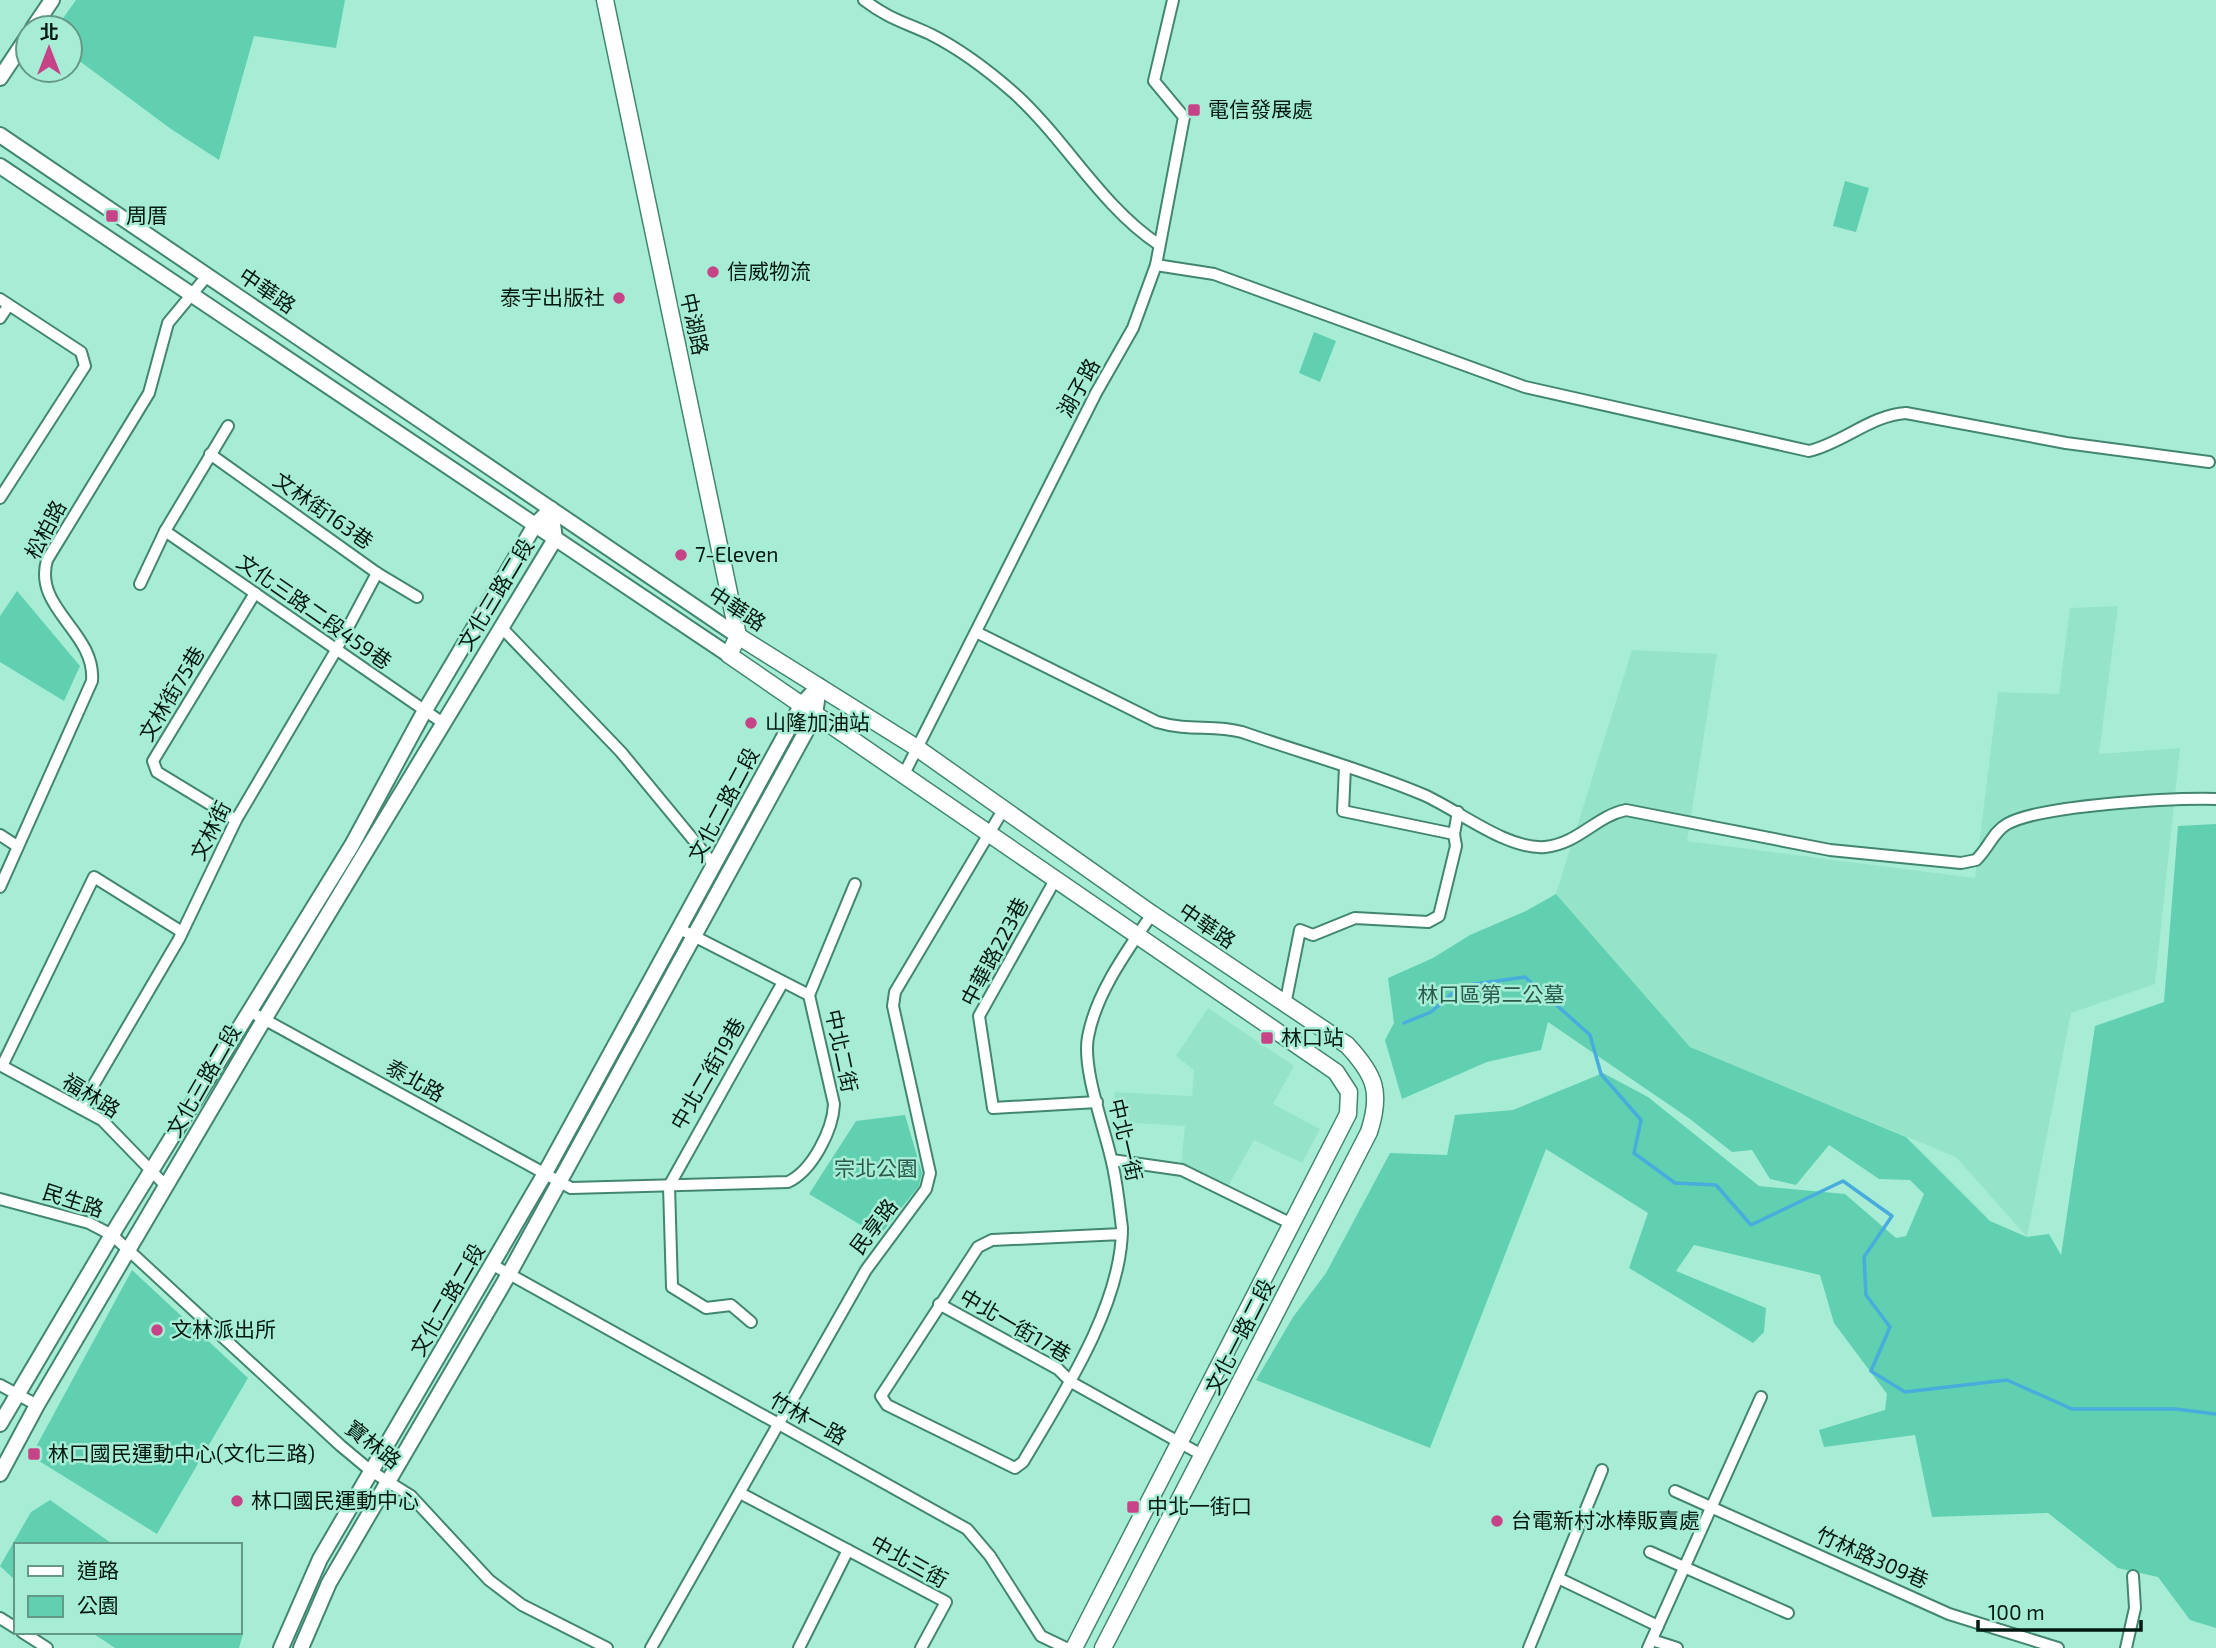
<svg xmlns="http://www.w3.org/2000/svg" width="2216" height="1648" font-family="'Exo 2','Noto Sans TC',sans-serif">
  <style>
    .built { fill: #95e4ca }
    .green { fill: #61d0b0 }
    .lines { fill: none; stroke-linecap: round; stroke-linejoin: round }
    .stream { stroke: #48acdc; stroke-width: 3.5 }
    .minor-casing { stroke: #428672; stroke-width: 14 }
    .tertiary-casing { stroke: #428672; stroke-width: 18 }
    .secondary-casing { stroke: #428672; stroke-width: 19 }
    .minor { stroke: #fff; stroke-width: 10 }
    .tertiary { stroke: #fff; stroke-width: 14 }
    .secondary { stroke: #fff; stroke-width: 16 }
    .poi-dot { fill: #c74387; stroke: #a7edd6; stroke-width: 2.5 }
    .labels { text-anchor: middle; stroke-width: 5; stroke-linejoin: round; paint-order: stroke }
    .poi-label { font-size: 21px; fill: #001a12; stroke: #a7edd6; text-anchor: start }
    .street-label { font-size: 21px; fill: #001a12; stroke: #a7edd6 }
    .park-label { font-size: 21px; fill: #2a5a4c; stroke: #a7edd6 }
  </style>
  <rect width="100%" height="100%" fill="#a7edd6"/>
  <g class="built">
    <path d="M2118,606L2099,754L2180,748L2155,984L2071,1013L2027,1237L1956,1157L1690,1047L1556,894L1632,650L1717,654L1687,841L1975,878L1998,692L2059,694L2070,608Z"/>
    <path d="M1208,1008L1294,1066L1273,1104L1320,1129L1302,1163L1254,1140L1227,1188L1181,1164L1185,1126L1118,1122L1114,1092L1192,1096L1194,1070L1176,1056Z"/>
  </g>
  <g class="green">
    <path d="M76,0H345L336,48L254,36L219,160L171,129L70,54V28H56Z"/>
    <path d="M1845,181L1869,188L1856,232L1833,226Z"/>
    <path d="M1314,332L1336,341L1320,382L1299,373Z"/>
    <path d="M17,591L80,666L64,701L0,662V616Z"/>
    <path d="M2216,824V1628L2190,1620L2158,1577L2118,1568L2048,1513L1932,1517L1915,1435L1824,1447L1819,1430L1885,1410L1887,1394L1834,1323L1820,1275L1694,1245L1676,1271L1766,1308L1764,1332L1753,1343L1629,1268L1648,1213L1546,1149L1430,1448L1256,1380L1293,1317L1326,1273L1390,1153L1447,1155L1455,1115L1513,1110L1603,1073L1648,1097L1759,1186L1845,1194L1896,1238L1906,1236L1924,1194L1910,1180L1879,1179L1829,1145L1796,1185L1770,1179L1752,1150L1732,1152L1690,1119L1548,1022L1541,1050L1487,1062L1402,1099L1385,1040L1394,1023L1388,978L1433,958L1470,935L1526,911L1556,894L1690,1047L1906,1137L1990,1221L2027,1237L2049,1234L2061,1255L2095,1026L2164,1002L2178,826Z"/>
    <path d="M905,1115L922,1173L919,1186L879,1236L809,1194L856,1121Z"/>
    <path d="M132,1270L248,1378L157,1534L31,1456Z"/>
    <path d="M50,1500L114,1545H16V1581L0,1566L31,1512Z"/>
    <path d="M91,1632H240L243,1634L239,1648H115Z"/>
  </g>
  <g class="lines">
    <path class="stream" d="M1404,1023L1431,1012L1461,986L1525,977L1590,1035L1601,1074L1641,1120L1634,1153L1675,1183L1716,1185L1751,1225L1843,1181L1892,1216L1864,1257L1866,1295L1890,1327L1871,1371L1905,1392L2007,1380L2072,1409H2175L2216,1414"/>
    <g class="minor-casing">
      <g id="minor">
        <path d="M864,0C889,19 904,22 930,34C960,49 989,71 1014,93C1065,139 1101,206 1158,244"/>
        <path d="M1156,265L1214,274L1525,387L1809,451C1843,443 1871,415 1906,413L2066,443L2209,462"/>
        <path d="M0,299L81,352L85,366L0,498"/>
        <path d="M0,318L8,306"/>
        <path d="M210,454L377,573L417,597"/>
        <path d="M165,531L443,723"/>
        <path d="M140,584L165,531L228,426"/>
        <path d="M501,627L621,752L715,866"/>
        <path d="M976,632L1157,722C1191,732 1211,724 1242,732C1302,753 1365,770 1424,795C1458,810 1507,850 1545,847C1578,844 1596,816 1626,810L1830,850L1961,863L1976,860C1988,849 1993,832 2007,824C2041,805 2173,798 2216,799"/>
        <path d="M1345,767L1343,811L1454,834L1458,812"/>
        <path d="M903,776L1096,393L1133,328L1156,265L1184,117L1154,81L1173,0"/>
        <path d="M236,820L157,772L153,761L255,593"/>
        <path d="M0,835L17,846"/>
        <path d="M1055,880L979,1016L993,1108L1097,1102"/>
        <path d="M0,887L92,681C96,632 33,609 47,560L149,393L168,323L207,276"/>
        <path d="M809,995L855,884"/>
        <path d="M1285,1005L1300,930L1313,935L1355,918L1428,922L1439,916L1456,846L1454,834"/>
        <path d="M251,1012L571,1188L788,1182C812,1171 833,1130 834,1104L809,995L680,929"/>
        <path d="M0,1065L102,1120L166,1186"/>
        <path d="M2,1066L94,877L182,932"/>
        <path d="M80,1108L179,939L236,820L335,652L377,573"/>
        <path d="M1112,1160L1182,1170L1292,1224"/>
        <path d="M0,1199L89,1223L112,1235L341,1446L371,1471L411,1496L489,1580L522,1605L607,1648"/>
        <path d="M1122,1234L992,1240L978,1247L881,1396L887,1405L1015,1468L1023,1462C1062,1396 1122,1305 1122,1228C1119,1205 1117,1181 1111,1158C1104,1127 1082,1068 1088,1037C1096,993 1127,951 1152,914"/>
        <path d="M493,1265L967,1529L990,1556L1041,1636L1066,1648"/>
        <path d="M939,1304L1058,1369L1071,1382L1202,1455"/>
        <path d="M751,1322L731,1305L706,1308L672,1287L669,1186L783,982"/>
        <path d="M0,1385L37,1405"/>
        <path d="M1675,1491L1949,1614L2058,1648"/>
        <path d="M740,1493L946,1602L921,1648"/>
        <path d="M1650,1552L1788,1613"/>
        <path d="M1558,1578L1658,1626"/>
        <path d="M0,1618L16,1628"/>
        <path d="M22,1632L47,1648"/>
        <path d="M1652,1640L1677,1648"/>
        <path d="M651,1648L866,1270L926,1189L930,1173L893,1006L895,992L1003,810"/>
        <path d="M799,1648L848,1550"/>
        <path d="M1529,1648L1602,1470"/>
        <path d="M1648,1648L1761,1397"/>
        <path d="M2126,1648L2135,1608L2133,1576"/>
      </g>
    </g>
    <g class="tertiary-casing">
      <g id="tertiary">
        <path d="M33,28L52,0"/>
        <path d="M0,78L28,36"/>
        <path d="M0,135L738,636"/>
        <path d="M0,166L729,655"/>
        <path d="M0,1424L116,1228L352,845L424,712L535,525L551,509"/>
        <path d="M0,1474L37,1405L256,1033L555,539L551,509"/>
        <path d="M281,1648L320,1559L544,1175L802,704L819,686"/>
        <path d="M301,1648L329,1583L509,1274L815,715L819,686"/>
      </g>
    </g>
    <g class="secondary-casing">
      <g id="secondary">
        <path d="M605,0L738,636L729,655L1336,1072L1349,1092L1348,1114L1074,1648"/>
        <path d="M738,636L917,748L1152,914L1347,1045C1375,1075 1382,1092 1369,1132L1103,1648"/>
      </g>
    </g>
    <use href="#minor" class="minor"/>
    <use href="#tertiary" class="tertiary"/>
    <use href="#secondary" class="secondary"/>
  </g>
  <g class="poi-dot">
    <rect x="1187" y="103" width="14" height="14" rx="3.5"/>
    <rect x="105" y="209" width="14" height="14" rx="3.5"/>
    <circle cx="713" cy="272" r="7"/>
    <circle cx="619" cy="298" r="7"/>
    <circle cx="681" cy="555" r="7"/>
    <circle cx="751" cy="723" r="7"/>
    <rect x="1260" y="1031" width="14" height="14" rx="3.5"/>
    <circle cx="157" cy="1330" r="7"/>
    <rect x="27" y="1447" width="14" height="14" rx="3.5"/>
    <circle cx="237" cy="1501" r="7"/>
    <rect x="1126" y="1500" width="14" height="14" rx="3.5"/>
    <circle cx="1497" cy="1521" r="7"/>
  </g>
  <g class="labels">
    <g class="poi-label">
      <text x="1208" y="117">電信發展處</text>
      <text x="126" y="223">周厝</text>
      <text x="727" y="279">信威物流</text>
      <text x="605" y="305" text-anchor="end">泰宇出版社</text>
      <text x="695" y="562">7-Eleven</text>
      <text x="765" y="730">山隆加油站</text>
      <text x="1281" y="1045">林口站</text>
      <text x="171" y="1337">文林派出所</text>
      <text x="48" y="1461">林口國民運動中心(文化三路)</text>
      <text x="251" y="1508">林口國民運動中心</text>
      <text x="1147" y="1514">中北一街口</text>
      <text x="1511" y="1528">台電新村冰棒販賣處</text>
    </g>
    <g class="street-label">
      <text transform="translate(267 291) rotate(34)" y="7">中華路</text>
      <text transform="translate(694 324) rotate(78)" y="7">中湖路</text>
      <text transform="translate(1079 388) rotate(-61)" y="7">湖子路</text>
      <text transform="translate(323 511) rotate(35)" y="7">文林街163巷</text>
      <text transform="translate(46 530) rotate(-62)" y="7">松柏路</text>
      <text transform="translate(496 595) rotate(-59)" y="7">文化三路二段</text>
      <text transform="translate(737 609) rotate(33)" y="7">中華路</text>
      <text transform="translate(314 612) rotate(35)" y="7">文化三路二段459巷</text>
      <text transform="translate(172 694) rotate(-59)" y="7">文林街75巷</text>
      <text transform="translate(724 805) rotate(-62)" y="7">文化二路二段</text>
      <text transform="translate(211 831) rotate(-63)" y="7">文林街</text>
      <text transform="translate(1207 926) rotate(34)" y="7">中華路</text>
      <text transform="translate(995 952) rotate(-62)" y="7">中華路223巷</text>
      <text transform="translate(841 1051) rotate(78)" y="7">中北二街</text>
      <text transform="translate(708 1074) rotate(-60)" y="7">中北二街19巷</text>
      <text transform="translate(204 1081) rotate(-60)" y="7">文化三路二段</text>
      <text transform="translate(415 1081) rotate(29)" y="7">泰北路</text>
      <text transform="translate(91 1096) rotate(32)" y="7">福林路</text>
      <text transform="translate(1125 1140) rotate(77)" y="7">中北一街</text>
      <text transform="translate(73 1201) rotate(18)" y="7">民生路</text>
      <text transform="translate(874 1227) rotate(-53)" y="7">民享路</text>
      <text transform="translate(448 1300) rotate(-60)" y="7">文化二路二段</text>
      <text transform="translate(1015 1326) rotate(30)" y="7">中北一街17巷</text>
      <text transform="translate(1240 1337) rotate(-63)" y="7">文化一路二段</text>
      <text transform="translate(808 1419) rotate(29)" y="7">竹林一路</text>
      <text transform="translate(373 1445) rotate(38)" y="7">寶林路</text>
      <text transform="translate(1872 1558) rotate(24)" y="7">竹林路309巷</text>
      <text transform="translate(909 1562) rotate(29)" y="7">中北三街</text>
    </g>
    <g class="park-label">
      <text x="1491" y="1002">林口區第二公墓</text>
      <text x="876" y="1176">宗北公園</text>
    </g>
  </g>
  <rect x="14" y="1543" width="228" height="91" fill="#a7edd6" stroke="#649988" stroke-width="2"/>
  <rect x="28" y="1566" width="35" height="10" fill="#ffffff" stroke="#649988" stroke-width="2"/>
  <text x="77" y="1578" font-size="21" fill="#001a12">道路</text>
  <rect x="28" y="1596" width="35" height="21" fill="#61d0b0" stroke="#649988" stroke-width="2"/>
  <text x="77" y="1613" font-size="21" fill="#001a12">公園</text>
  <g transform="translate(49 49)"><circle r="33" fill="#a7edd6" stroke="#649988" stroke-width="2"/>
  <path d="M0-5L12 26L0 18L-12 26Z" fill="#c74387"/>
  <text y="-10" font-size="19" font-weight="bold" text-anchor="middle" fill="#001a12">北</text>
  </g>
  <path d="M1978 1620v10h163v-10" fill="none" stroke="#001a12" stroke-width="3.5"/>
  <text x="1988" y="1620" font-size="21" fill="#001a12" stroke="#a7edd6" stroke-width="5" paint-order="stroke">100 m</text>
</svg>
